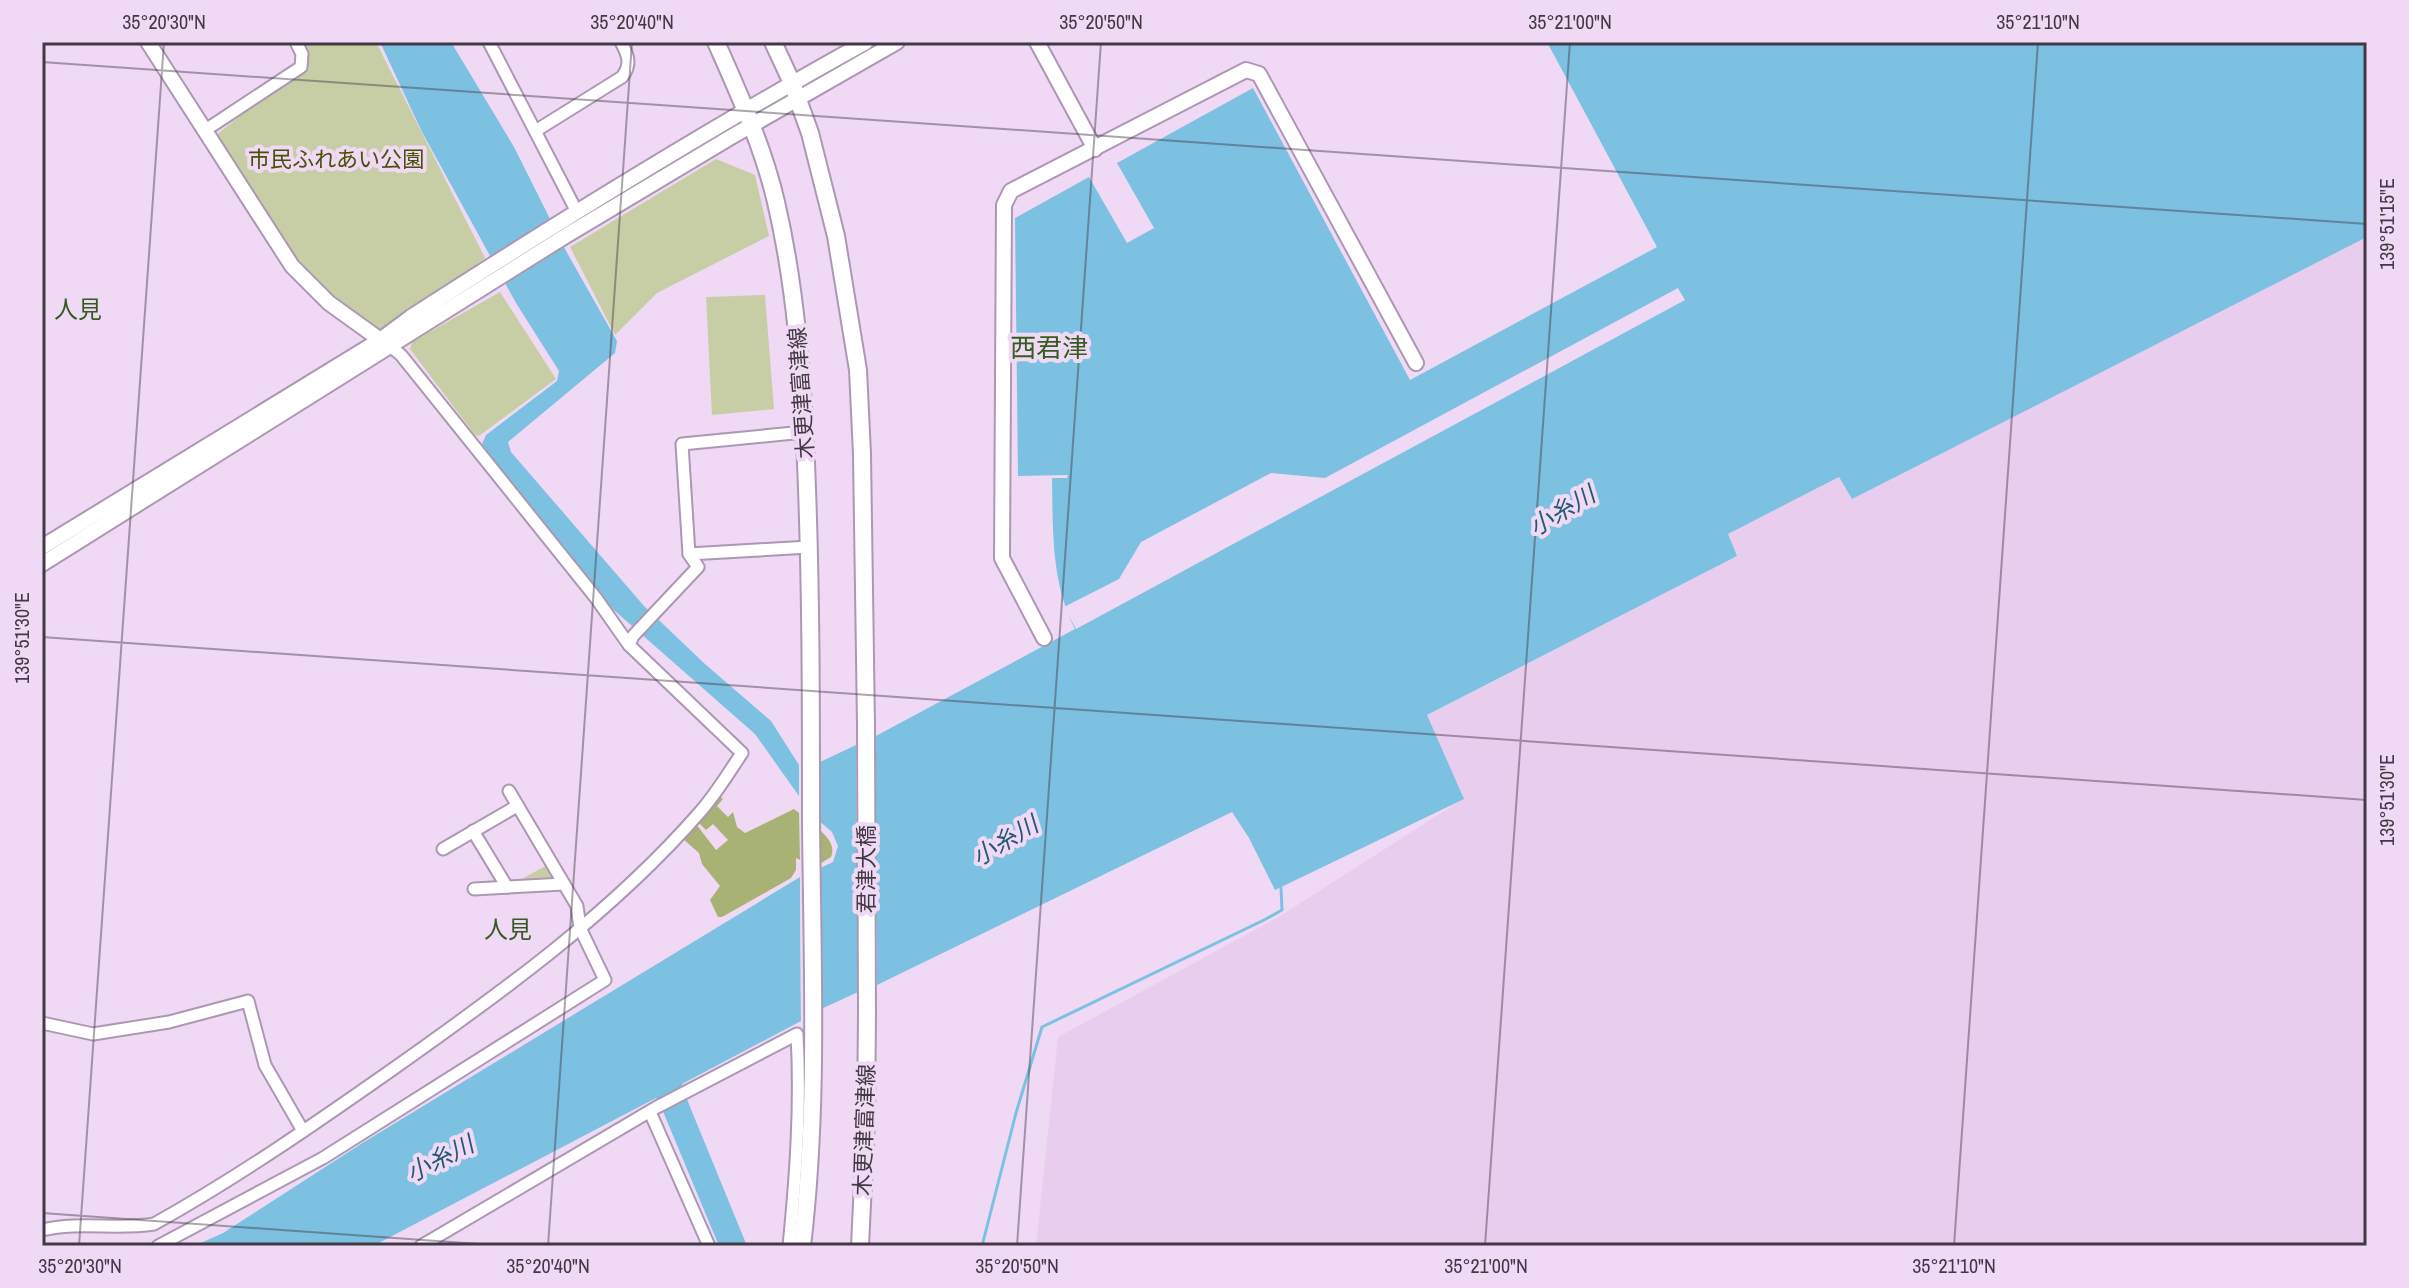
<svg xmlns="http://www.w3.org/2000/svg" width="2409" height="1288" font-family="'Archivo Narrow','Noto Sans JP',sans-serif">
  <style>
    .built { fill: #e8cdef }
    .green { fill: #c7cea5 }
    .forest { fill: #a8b274 }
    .water { fill: #7cc1e2 }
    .pier { fill: #efd9f5 }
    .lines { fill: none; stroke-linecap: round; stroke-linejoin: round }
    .stream { stroke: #7cc1e2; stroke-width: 3 }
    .minor-casing { stroke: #ac98b2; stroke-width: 15 }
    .tertiary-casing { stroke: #ac98b2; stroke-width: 18 }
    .primary-casing { stroke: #ac98b2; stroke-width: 20 }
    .minor { stroke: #fff; stroke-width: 11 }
    .tertiary { stroke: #fff; stroke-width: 14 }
    .primary { stroke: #fff; stroke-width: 16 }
    .ticks { fill: none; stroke: #423944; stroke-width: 2; stroke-opacity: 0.45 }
    .labels { text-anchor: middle; stroke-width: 8; stroke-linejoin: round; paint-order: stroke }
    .park-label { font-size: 22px; fill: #495106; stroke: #efd9f5 }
    .street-label { font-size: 22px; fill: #423944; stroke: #efd9f5 }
    .neighbourhood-label { font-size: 24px; fill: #345c20; stroke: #efd9f5 }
    .water-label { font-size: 24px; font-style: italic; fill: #235971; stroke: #efd9f5 }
    .quarter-label { font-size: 26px; fill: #345c20; stroke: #efd9f5 }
    .neatline { fill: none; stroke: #423944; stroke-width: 3 }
    .ticks-label { font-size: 20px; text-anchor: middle; fill: #423944 }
  </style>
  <rect width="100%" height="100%" fill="#efd9f5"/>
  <path class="built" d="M2367,237V1246H1036L1058,1037L1277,918L1463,799L1426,716L1737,556L1727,534L1840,477L1852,498Z"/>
  <g class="green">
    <path d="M304,42H376L485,258L409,316L378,333L324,290L296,263L215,136L309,61Z"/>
    <path d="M716,159L755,175L769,236L657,293L615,335L570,247Z"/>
    <path d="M500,292L556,379L479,436L475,435L410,349L412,342Z"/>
    <path d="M765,295L774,409L712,415L706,297Z"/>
    <path d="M549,864L554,880L518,881Z"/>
  </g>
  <g class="forest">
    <path d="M720,797L723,799L717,806L728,817L733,812L737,827L745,833L794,809L799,813L800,860L796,858V870L791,878L722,917H718L710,900L720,886L702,864L699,853L682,838L696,824L716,850L728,840L713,824L706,830L697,821Z"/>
    <path d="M818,828C827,837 836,845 831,857L818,865Z"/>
  </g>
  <g class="water">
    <path d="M380,42H451L514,147L566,251L617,341L615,353L508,442L511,452L644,606L705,664L771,721L799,765V796L755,734L599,597L482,444L486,435L557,381L559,371L516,303L422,132Z"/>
    <path d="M1547,42H2367V237L1852,499L1839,477L1728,534L1737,556L1427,715L1464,799L1275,890L1249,838L1232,812L877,985L874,737L1075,629C1051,582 1053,530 1052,478H1067L1068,475L1018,476L1015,218L1089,177L1127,243L1154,228L1117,163L1253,88L1410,380L1657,247Z"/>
    <path d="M856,745L858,992L819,1010L818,869L833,862L838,846L832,832L818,820V763Z"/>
    <path d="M800,877L801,1021L682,1084L683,1090L660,1102L656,1098L373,1246H194L223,1233L364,1142Z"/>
    <path d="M686,1097L747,1246H719L662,1109Z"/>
  </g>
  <g class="pier">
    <path d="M1678,288L1685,300L1076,629L1064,607L1119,579L1141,542L1271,473L1325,478Z"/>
    <path d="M874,732L876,915L877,989L874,988L871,734Z"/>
    <path d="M856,741L858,742L861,994L858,996Z"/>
    <path d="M800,873L804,877L805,1021L801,1026Z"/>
  </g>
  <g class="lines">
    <path class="stream" d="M982,1246L1016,1113L1042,1027L1264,920L1282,910L1281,888"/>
    <g class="minor-casing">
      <g id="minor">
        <path d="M489,42L577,212"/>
        <path d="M537,130L622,77C632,64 628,55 621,42"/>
        <path d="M204,131L301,67L302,54L296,42"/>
        <path d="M689,554L809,547"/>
        <path d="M629,645L633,636L698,567L689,554L682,444L804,432"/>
        <path d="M473,831L507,887"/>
        <path d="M443,849L517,806"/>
        <path d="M474,889L564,884"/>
        <path d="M42,1023L93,1034L169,1022L248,1001L265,1065L303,1131"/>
        <path d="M650,1112L709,1246"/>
        <path d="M42,1230C80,1221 115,1230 154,1224C237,1178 316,1123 393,1069C502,992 612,913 700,812C716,794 729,772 742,753L629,645L596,598L401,355L390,346"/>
        <path d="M158,1246L323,1158L605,980L580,928L577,906L509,791"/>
        <path d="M421,1246L657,1107L797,1034C801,1105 796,1175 789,1246"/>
      </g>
    </g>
    <g class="tertiary-casing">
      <g id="tertiary">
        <path d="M148,42L292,266L329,303L386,344"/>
        <path d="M1037,42L1095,149"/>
        <path d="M42,547L380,340L411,317C561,220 710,128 866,42"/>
        <path d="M42,564L567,235L731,137L897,42"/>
        <path d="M1044,638L1002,558L1004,205L1011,191L1246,70L1259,74L1416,363"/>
      </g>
    </g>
    <g class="primary-casing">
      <g id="primary">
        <path d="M716,42C739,94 763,146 776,202C796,288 802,376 806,463C811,581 811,700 811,818C812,960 819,1104 802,1246"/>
        <path d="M773,42L792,83L810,133L836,236L858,370L862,454L866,725L867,1014L866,1119L860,1246"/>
      </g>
    </g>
    <use href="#minor" class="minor"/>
    <use href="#tertiary" class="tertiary"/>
    <use href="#primary" class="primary"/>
  </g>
  <path class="ticks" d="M42,62L2367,224M42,637L2367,800M42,1213L507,1246M79,1246L164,42M548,1246L632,42M1017,1246L1101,42M1485,1246L1570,42M1954,1246L2038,42"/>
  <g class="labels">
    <g class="park-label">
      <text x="336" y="167">市民ふれあい公園</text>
    </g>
    <g class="street-label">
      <text transform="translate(801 393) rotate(-94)" y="8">木更津富津線</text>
      <text transform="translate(866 869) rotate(-90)" y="8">君津大橋</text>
      <text transform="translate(864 1130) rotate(-88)" y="8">木更津富津線</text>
    </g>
    <g class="neighbourhood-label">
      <text x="78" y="318">人見</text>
      <text x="508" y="938">人見</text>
    </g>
    <g class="water-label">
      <text transform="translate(1562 511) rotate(-31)" y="8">小糸川</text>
      <text transform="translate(1005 841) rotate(-31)" y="8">小糸川</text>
      <text transform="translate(440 1159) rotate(-27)" y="8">小糸川</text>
    </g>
    <g class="quarter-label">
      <text x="1049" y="357">西君津</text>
    </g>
  </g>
  <rect width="2409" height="1288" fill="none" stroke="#efd9f5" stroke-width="88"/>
  <rect x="44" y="44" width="2321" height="1200" class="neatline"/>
  <g class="ticks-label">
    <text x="164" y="29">35°20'30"N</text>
    <text x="632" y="29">35°20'40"N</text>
    <text x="1101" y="29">35°20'50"N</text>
    <text x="1570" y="29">35°21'00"N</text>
    <text x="2038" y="29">35°21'10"N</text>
    <text transform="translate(2387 224) rotate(-90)" y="7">139°51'15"E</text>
    <text transform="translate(22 638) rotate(-90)" y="7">139°51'30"E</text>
    <text transform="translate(2387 800) rotate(-90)" y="7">139°51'30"E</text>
    <text x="80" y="1273">35°20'30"N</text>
    <text x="548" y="1273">35°20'40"N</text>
    <text x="1017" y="1273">35°20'50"N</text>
    <text x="1486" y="1273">35°21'00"N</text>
    <text x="1954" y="1273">35°21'10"N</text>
  </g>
</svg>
